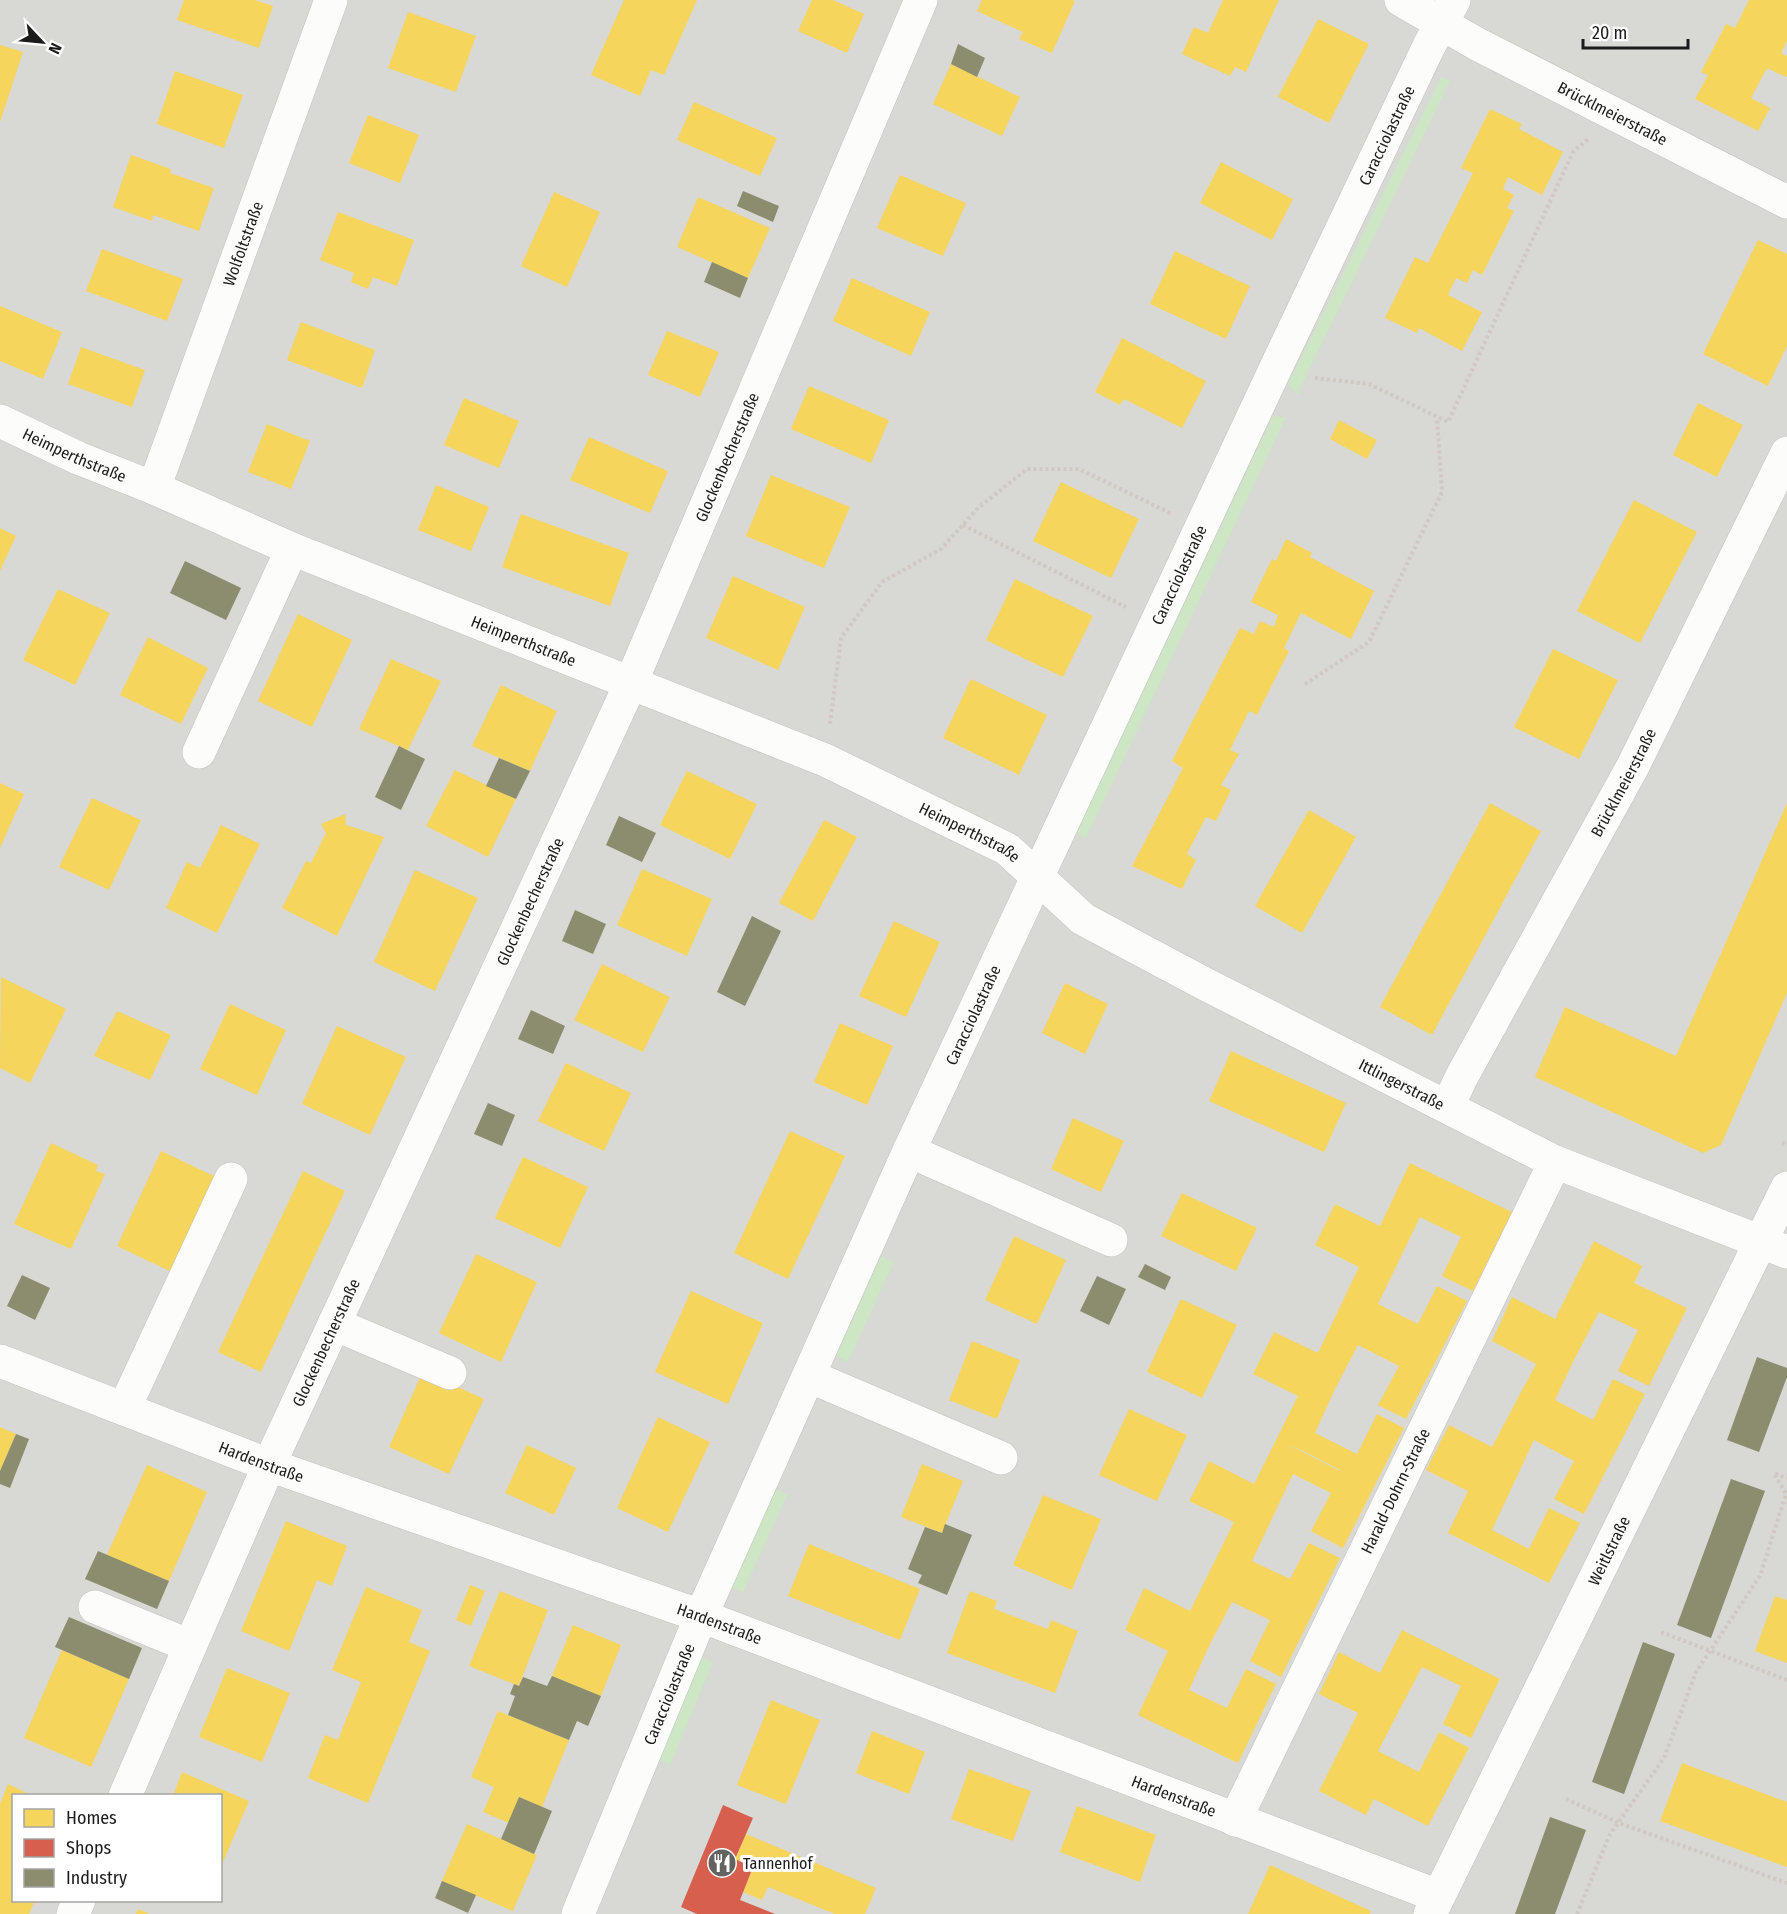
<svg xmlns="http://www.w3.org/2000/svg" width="1787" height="1914" font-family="'Fira Sans Condensed',sans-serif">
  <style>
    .residential { fill: #d8d8d5; fill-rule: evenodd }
    .grass { fill: #cde6c4 }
    .homes { fill: #f6d55c; fill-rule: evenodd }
    .shops { fill: #d6604d }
    .industry { fill: #8c8c6e }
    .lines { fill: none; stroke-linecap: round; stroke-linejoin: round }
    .minor-casing { stroke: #c2c2c0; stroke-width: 34 }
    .path { stroke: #d0c8c2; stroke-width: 4; stroke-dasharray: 3 3; stroke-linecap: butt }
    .minor { stroke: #fcfcfb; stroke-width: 33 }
    .labels { text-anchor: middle; stroke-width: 6; stroke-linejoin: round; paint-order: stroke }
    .street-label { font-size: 16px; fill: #1b1b1b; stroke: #fff }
    .poi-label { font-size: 16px; fill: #1b1b1b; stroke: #fff; text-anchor: start }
  </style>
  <rect width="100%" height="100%" fill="#e9e9e4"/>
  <path class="residential" d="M0,0H1787V1914H0ZM14,1796H220V1900H14Z"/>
  <g class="grass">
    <path d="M1441,77L1450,81L1297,395L1288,384Z"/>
    <path d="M1273,416L1286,417L1086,838L1076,834Z"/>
    <path d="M881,1256L894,1262L848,1362L836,1356Z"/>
    <path d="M775,1489L787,1495L743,1592L731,1587Z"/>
    <path d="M701,1657L713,1662L670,1765L659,1760Z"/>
  </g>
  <g class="homes">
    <path d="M184,0H255L273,6L259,48L177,20Z"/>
    <path d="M624,0H697L664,75L651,70L640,96L591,75Z"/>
    <path d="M812,0H833L864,14L847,53L798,31Z"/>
    <path d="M982,0H1072L1075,1L1052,53L1019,39L1023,32L977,11Z"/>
    <path d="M1223,0H1279L1246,72L1235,67L1230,76L1182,54L1194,27L1208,33Z"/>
    <path d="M1749,0H1787V41L1781,53L1787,56V76L1786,77L1767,68L1751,98L1770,108L1758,131L1695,99L1708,75L1701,72L1726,24L1735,28Z"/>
    <path d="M408,12L476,36L456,92L388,68Z"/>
    <path d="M1318,19L1369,44L1329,123L1278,97Z"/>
    <path d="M0,45L23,52L0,122Z"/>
    <path d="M951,64L1020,97L1002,136L933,104Z"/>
    <path d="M175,71L243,95L224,148L157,124Z"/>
    <path d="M694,102L777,138L760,176L677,140Z"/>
    <path d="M1490,109L1522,124L1519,129L1563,152L1542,195L1508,177L1503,189L1514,195L1507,208L1514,211L1482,275L1473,270L1467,283L1456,278L1448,295L1482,312L1462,351L1419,328L1417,333L1385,318L1415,257L1428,263L1473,173L1461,168Z"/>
    <path d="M368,115L419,135L400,183L349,163Z"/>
    <path d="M131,155L171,169L170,173L214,188L199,231L153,215L152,221L113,207Z"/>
    <path d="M1221,162L1293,199L1272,240L1200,203Z"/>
    <path d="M900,175L966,203L943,256L877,228Z"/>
    <path d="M554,192L600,212L567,287L521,266Z"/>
    <path d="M698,197L770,228L748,278L677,247Z"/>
    <path d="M338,212L414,240L397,286L373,277L368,289L351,282L354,273L320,260Z"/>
    <path d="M1758,240L1787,254V346L1768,386L1703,354Z"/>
    <path d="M102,249L183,279L167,321L86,291Z"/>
    <path d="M1175,251L1250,286L1226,339L1150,304Z"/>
    <path d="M852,278L930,312L911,356L833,321Z"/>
    <path d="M0,306L62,332L43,379L0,361Z"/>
    <path d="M301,322L375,350L362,388L287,360Z"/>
    <path d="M667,331L719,352L700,397L648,375Z"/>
    <path d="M1122,338L1206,381L1182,428L1124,399L1120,405L1095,392Z"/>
    <path d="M81,347L145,370L132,407L68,384Z"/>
    <path d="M809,386L889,420L871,463L791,429Z"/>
    <path d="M464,398L519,421L499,468L444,445Z"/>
    <path d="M1698,403L1743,425L1717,477L1673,455Z"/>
    <path d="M1339,420L1377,440L1367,459L1330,439Z"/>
    <path d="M267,424L310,441L291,489L248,472Z"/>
    <path d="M589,437L668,471L650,513L570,480Z"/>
    <path d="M771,475L850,507L824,568L746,536Z"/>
    <path d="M1061,482L1139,519L1111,578L1033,541Z"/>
    <path d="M436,485L489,507L471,551L418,530Z"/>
    <path d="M1634,500L1697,532L1640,643L1577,611Z"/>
    <path d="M521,514L629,553L610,606L502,567Z"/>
    <path d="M0,528L16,536L0,571Z"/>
    <path d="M1286,539L1312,553L1310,557L1374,591L1351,639L1301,613L1284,648L1289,651L1257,715L1249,711L1230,750L1239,754L1221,785L1231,790L1216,821L1206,817L1187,854L1196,860L1182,889L1132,866L1183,768L1172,761L1240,628L1254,634L1260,621L1274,627L1278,615L1251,602L1272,559L1276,561Z"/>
    <path d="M733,576L805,607L778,670L706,638Z"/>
    <path d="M1015,579L1093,616L1063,677L986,640Z"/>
    <path d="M58,589L110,613L75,685L23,660Z"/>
    <path d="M298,614L352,640L312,727L258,701Z"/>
    <path d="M148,637L208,668L181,724L120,695Z"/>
    <path d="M1553,649L1618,680L1579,759L1514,727Z"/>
    <path d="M391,659L441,681L408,750L359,729Z"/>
    <path d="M971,679L1047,715L1019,775L943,738Z"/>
    <path d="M501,685L557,711L530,771L472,746Z"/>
    <path d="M455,770L516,799L488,857L426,826Z"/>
    <path d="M687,771L757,804L730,859L660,825Z"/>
    <path d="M0,783L24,794L0,848Z"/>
    <path d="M92,798L141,820L109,890L59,867Z"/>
    <path d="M1490,803L1541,831L1432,1035L1380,1007Z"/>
    <path d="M1787,803V993L1721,1145L1703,1153L1535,1077L1565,1007L1676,1056Z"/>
    <path d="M1309,810L1356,837L1302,933L1255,906Z"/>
    <path d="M345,814L346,825L384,837L337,936L282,908L306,861L311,863L326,833L321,824Z"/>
    <path d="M824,820L857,837L813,921L779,903Z"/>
    <path d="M221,825L260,844L217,933L166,908L187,862L200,868Z"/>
    <path d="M642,869L712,899L687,956L617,925Z"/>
    <path d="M415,870L478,898L435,991L374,962Z"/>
    <path d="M894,921L940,942L906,1017L859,996Z"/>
    <path d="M602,964L670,997L643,1052L574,1020Z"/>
    <path d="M1,977L66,1009L30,1083L0,1068Z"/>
    <path d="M1065,983L1108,1004L1085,1054L1042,1033Z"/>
    <path d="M230,1004L286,1030L257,1095L200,1069Z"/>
    <path d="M117,1011L171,1035L150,1080L94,1056Z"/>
    <path d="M840,1023L893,1046L867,1105L814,1082Z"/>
    <path d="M337,1026L406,1057L370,1135L302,1104Z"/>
    <path d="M1231,1051L1346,1103L1324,1152L1209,1101Z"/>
    <path d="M566,1063L631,1093L604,1151L538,1121Z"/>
    <path d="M1073,1118L1124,1141L1101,1192L1051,1169Z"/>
    <path d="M790,1131L845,1156L788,1279L734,1253Z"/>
    <path d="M51,1143L98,1165L96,1171L105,1174L71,1249L14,1224Z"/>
    <path d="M161,1151L220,1179L176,1274L117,1246Z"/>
    <path d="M523,1157L588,1187L560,1248L495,1218Z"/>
    <path d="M1410,1163L1512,1212L1473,1291L1442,1276L1461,1237L1420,1217L1378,1304L1418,1324L1437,1286L1467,1301L1406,1419L1378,1405L1399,1366L1358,1345L1335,1389L1315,1433L1357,1454L1377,1414L1404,1428L1343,1548L1311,1531L1331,1493L1293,1474L1252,1561L1290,1579L1309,1543L1340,1558L1281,1677L1250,1661L1270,1620L1232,1602L1210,1644L1189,1690L1227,1708L1246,1669L1276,1684L1238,1763L1138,1715L1168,1651L1125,1630L1144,1588L1190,1611L1234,1522L1189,1501L1199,1482L1209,1461L1254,1484L1298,1396L1253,1374L1274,1332L1318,1353L1359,1267L1315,1245L1335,1204L1380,1226ZM1287,1444L1305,1452L1340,1470V1471Z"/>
    <path d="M303,1171L345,1191L261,1372L218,1352Z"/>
    <path d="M1182,1193L1257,1228L1236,1271L1161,1236Z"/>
    <path d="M1014,1236L1066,1260L1037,1324L985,1300Z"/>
    <path d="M1594,1241L1642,1266L1634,1283L1687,1308L1649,1386L1618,1371L1638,1330L1599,1312L1575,1358L1555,1400L1593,1420L1613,1379L1645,1394L1584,1514L1554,1499L1574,1461L1534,1440L1492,1530L1529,1549L1549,1508L1580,1523L1549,1583L1448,1533L1468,1491L1426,1470L1449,1425L1492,1447L1536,1364L1492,1341L1512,1297L1555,1319Z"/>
    <path d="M476,1254L537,1282L501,1362L439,1333Z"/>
    <path d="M691,1291L763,1323L728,1404L655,1372Z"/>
    <path d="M1181,1299L1237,1325L1202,1398L1147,1372Z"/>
    <path d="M972,1341L1020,1360L997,1419L949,1400Z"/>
    <path d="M423,1371L484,1399L449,1474L389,1447Z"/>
    <path d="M1129,1409L1187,1435L1157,1501L1099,1475Z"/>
    <path d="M658,1417L710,1442L668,1532L617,1508Z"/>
    <path d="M0,1427L16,1434L0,1471Z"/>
    <path d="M527,1445L576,1468L554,1515L505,1493Z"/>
    <path d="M922,1464L963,1481L942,1533L901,1517Z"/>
    <path d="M147,1465L207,1492L169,1581L107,1555Z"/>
    <path d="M1043,1495L1101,1519L1072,1590L1013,1565Z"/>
    <path d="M286,1521L347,1546L332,1586L317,1580L289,1651L241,1631Z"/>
    <path d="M809,1544L920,1589L900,1640L788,1596Z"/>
    <path d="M470,1585L485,1591L471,1626L456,1620Z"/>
    <path d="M366,1587L422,1610L409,1642L430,1651L368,1803L308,1778L325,1735L338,1740L361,1682L332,1670Z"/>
    <path d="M500,1591L548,1610L519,1686L469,1666Z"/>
    <path d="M970,1591L997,1601L994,1609L1048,1629L1051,1620L1078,1631L1055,1693L947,1653Z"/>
    <path d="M1775,1596L1787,1600V1663L1755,1651Z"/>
    <path d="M573,1625L621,1645L601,1696L552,1676Z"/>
    <path d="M1402,1630L1500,1679L1471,1738L1443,1724L1461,1686L1422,1667L1378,1751L1419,1772L1439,1732L1469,1748L1428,1826L1374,1799L1366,1815L1319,1791L1358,1713L1319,1694L1339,1652L1380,1673Z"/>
    <path d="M62,1650L129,1679L91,1767L24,1738Z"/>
    <path d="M227,1668L290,1693L262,1762L199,1737Z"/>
    <path d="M771,1700L820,1720L786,1804L737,1785Z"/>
    <path d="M498,1711L569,1740L542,1807L519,1797L509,1823L483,1812L494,1787L471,1777Z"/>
    <path d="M872,1731L925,1752L909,1794L856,1773Z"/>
    <path d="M1682,1763L1787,1802V1867L1660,1821Z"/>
    <path d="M969,1769L1031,1791L1013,1841L951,1819Z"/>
    <path d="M182,1772L249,1801L220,1869V1796H173Z"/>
    <path d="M8,1784L33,1796H14V1900H35L29,1914H0V1804Z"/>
    <path d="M1077,1806L1156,1835L1140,1882L1060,1852Z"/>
    <path d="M467,1824L537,1855L513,1911L442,1881Z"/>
    <path d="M746,1834L876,1888L865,1914H835L768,1887L762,1900L743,1892L753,1867L735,1859Z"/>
    <path d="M1270,1865L1371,1911L1370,1914H1248Z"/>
    <path d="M138,1909L150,1914H136Z"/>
  </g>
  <path class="shops" d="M723,1805L753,1818L735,1859L753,1867L740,1900L775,1914H697L681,1907Z"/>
  <g class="industry">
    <path d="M958,44L985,58L977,77L951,64Z"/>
    <path d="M743,191L779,206L773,222L737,206Z"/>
    <path d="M712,262L748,278L740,298L704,282Z"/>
    <path d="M185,561L241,588L226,620L170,593Z"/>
    <path d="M399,746L425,759L401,810L375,797Z"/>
    <path d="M499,758L530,771L516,799L486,786Z"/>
    <path d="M619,816L656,833L642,862L606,845Z"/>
    <path d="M575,910L606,924L593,954L562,941Z"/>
    <path d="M752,916L781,931L745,1006L717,992Z"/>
    <path d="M531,1010L565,1026L553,1054L518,1039Z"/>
    <path d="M488,1103L515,1115L502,1146L474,1134Z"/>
    <path d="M1145,1264L1171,1277L1165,1290L1138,1277Z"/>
    <path d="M22,1275L50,1288L35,1320L7,1306Z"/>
    <path d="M1097,1276L1126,1289L1109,1325L1080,1311Z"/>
    <path d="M1757,1357L1787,1368V1377L1759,1452L1727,1440Z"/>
    <path d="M16,1434L29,1439L10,1488L0,1484V1471Z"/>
    <path d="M1731,1479L1765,1491L1711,1638L1677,1625Z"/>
    <path d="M945,1524L972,1535L947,1595L918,1583L922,1575L908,1569L925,1527L942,1533Z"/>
    <path d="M98,1551L169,1581L157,1609L85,1579Z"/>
    <path d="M69,1617L142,1648L129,1679L55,1647Z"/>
    <path d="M1643,1642L1675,1654L1624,1794L1592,1782Z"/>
    <path d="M552,1676L601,1696L588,1726L577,1721L569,1740L508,1715L515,1696L510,1694L514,1684L519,1686L523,1677L547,1686Z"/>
    <path d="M519,1797L552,1811L534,1854L501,1839Z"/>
    <path d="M1550,1817L1586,1830L1555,1914H1515Z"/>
    <path d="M442,1881L476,1895L468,1913L435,1898Z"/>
  </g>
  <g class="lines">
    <g class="minor-casing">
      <g id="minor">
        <path id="s1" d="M1401,0L1477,44L1787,202"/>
        <path id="s2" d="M0,421L78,458L154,488L292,549L825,760L1007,849L1083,919L1205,984L1555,1162L1787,1252"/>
        <path id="s3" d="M154,488L331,0"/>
        <path d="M199,752L292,549"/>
        <path id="s4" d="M1448,1106L1461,1078L1633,766L1787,453"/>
        <path d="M909,1151L1111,1240"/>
        <path d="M334,1324L450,1373"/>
        <path id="s5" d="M0,1361L269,1465L701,1616L1438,1896"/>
        <path d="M809,1376L1001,1458"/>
        <path d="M124,1409L231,1179"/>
        <path d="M95,1607L190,1646"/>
        <path id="s6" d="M125,1796L269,1465L630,685L921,0"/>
        <path id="s7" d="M1235,1820L1555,1162"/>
        <path d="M73,1914L79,1900"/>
        <path id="s8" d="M578,1914L701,1616L909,1151L1279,361L1429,46L1454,0"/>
        <path id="s9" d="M1430,1914L1787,1188"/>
      </g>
    </g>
    <g class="path">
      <path d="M1315,378L1369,384L1448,422L1573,152L1588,139"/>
      <path d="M963,525L1126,607"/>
      <path d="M1305,684L1369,642L1442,492L1437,418"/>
      <path d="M830,724L841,638L882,582L941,549L978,508L1027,469H1079L1172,514"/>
      <path d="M1782,1143L1787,1145"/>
      <path d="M1775,1474L1787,1478"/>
      <path d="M1661,1632L1787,1680"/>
      <path d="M1566,1799L1619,1823L1787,1883"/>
      <path d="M1577,1914L1610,1834L1664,1758L1696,1672L1760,1576L1786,1494L1774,1473"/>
    </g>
    <use href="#minor" class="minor"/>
  </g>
  <defs>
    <g id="restaurant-disc" transform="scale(1.5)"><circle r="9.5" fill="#636361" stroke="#fff"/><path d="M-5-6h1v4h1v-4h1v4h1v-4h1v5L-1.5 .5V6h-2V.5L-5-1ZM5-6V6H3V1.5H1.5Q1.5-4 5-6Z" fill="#fff"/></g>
  </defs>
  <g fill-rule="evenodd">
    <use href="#restaurant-disc" x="722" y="1863"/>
  </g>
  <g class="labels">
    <g class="street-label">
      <text dy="6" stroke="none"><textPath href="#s1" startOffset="240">Brücklmeierstraße</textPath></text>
      <text dy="6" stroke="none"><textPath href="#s8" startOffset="1954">Caracciolastraße</textPath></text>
      <text dy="6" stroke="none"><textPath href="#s3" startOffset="260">Wolfoltstraße</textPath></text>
      <text dy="6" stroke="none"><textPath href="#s2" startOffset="82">Heimperthstraße</textPath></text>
      <text dy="6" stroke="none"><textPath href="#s6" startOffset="1468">Glockenbecherstraße</textPath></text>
      <text dy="6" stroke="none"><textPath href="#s8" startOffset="1468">Caracciolastraße</textPath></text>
      <text dy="6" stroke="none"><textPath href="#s2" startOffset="568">Heimperthstraße</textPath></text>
      <text dy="6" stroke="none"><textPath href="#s4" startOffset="368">Brücklmeierstraße</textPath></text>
      <text dy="6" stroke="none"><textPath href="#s2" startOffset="1054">Heimperthstraße</textPath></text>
      <text dy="6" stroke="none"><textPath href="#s6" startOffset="982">Glockenbecherstraße</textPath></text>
      <text dy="6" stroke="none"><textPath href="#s8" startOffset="982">Caracciolastraße</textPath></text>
      <text dy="6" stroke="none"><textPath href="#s2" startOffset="1557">Ittlingerstraße</textPath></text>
      <text dy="6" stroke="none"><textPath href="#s6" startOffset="496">Glockenbecherstraße</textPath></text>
      <text dy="6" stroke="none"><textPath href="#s5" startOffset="280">Hardenstraße</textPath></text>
      <text dy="6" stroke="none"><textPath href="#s7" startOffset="366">Harald-Dohrn-Straße</textPath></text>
      <text dy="6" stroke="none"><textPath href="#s9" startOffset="405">Weitlstraße</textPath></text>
      <text dy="6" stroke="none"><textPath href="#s5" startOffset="766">Hardenstraße</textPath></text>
      <text dy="6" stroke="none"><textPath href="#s8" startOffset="238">Caracciolastraße</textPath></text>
      <text dy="6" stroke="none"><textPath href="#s5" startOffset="1252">Hardenstraße</textPath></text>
    </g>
    <g class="poi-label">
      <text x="743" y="1869">Tannenhof</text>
    </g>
  </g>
  <rect x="12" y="1794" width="210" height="108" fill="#ffffff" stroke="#a4a4a4" stroke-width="1.5"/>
  <rect x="24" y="1809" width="30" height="18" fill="#f6d55c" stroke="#a4a4a4" stroke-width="1.5"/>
  <text x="66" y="1824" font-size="18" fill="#1b1b1b">Homes</text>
  <rect x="24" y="1839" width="30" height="18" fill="#d6604d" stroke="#a4a4a4" stroke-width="1.5"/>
  <text x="66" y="1854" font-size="18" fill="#1b1b1b">Shops</text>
  <rect x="24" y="1869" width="30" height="18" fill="#8c8c6e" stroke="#a4a4a4" stroke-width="1.5"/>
  <text x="66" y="1884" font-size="18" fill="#1b1b1b">Industry</text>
  <g transform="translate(42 42) rotate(116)" stroke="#ffffff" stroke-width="4.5" paint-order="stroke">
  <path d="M0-4.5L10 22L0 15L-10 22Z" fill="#1b1b1b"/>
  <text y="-9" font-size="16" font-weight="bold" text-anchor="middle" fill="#1b1b1b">N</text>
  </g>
  <path d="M1583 39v9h105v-9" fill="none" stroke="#1b1b1b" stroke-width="3"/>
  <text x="1592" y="39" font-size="18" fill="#1b1b1b" stroke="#ffffff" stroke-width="4.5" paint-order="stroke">20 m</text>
</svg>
